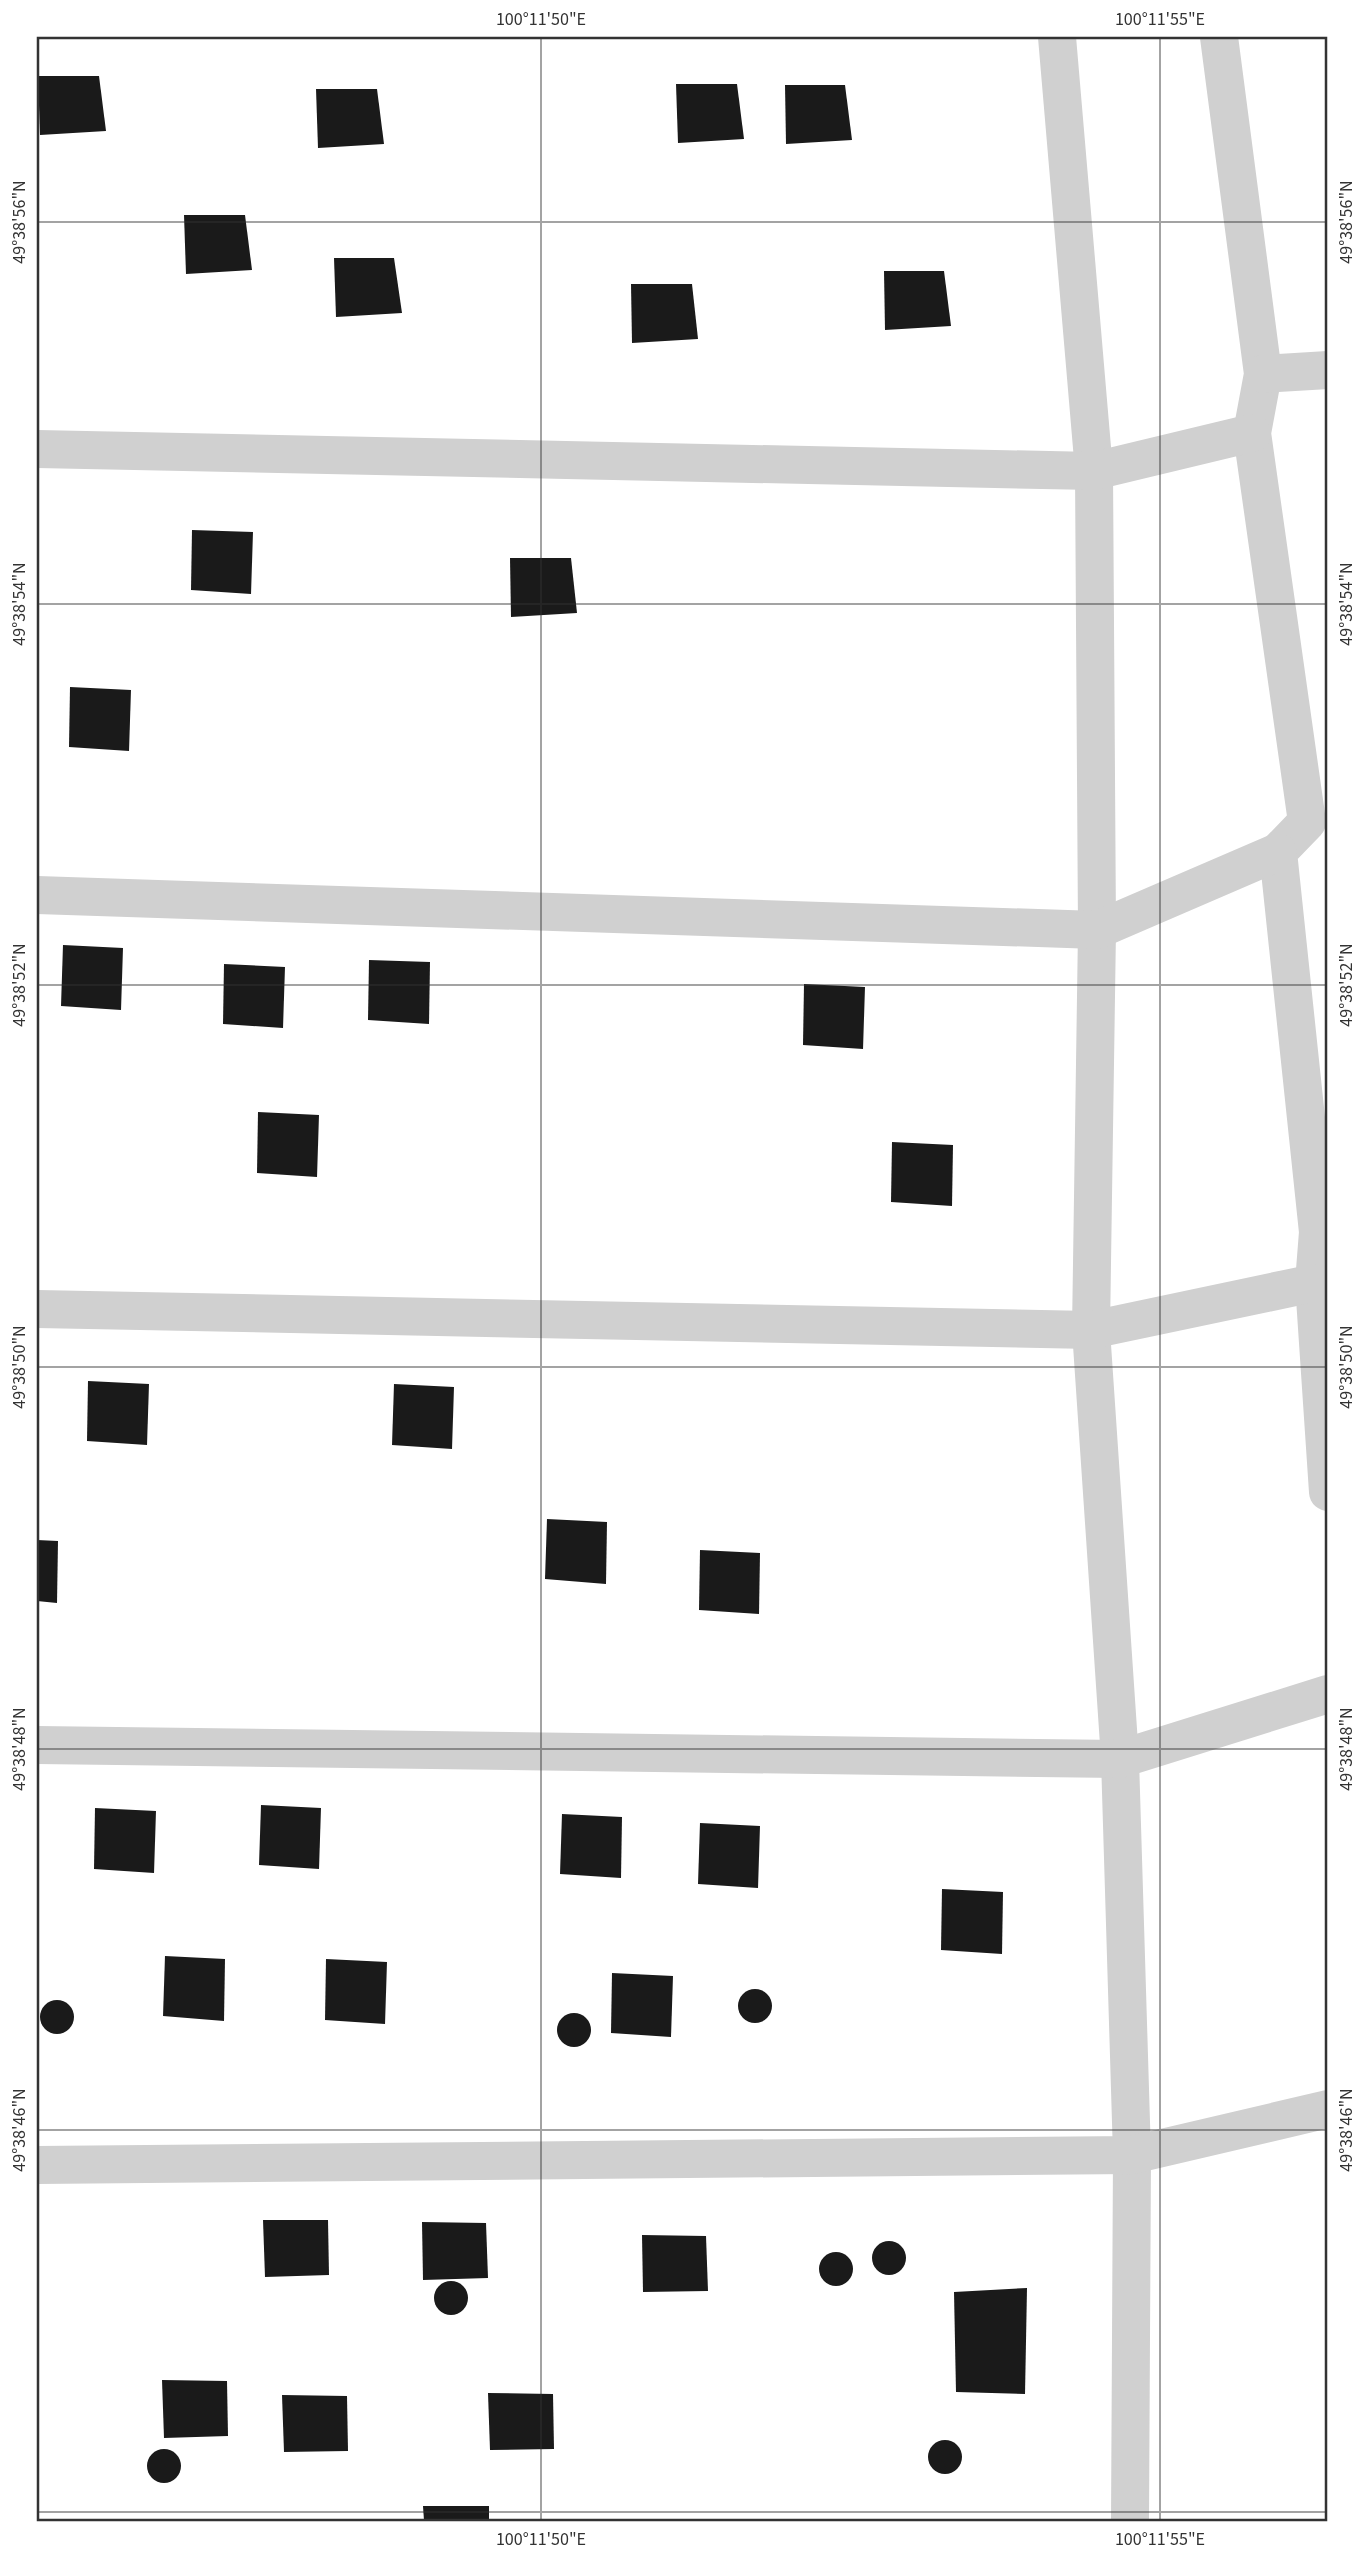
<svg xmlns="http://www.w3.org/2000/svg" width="1365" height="2558" font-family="'Source Sans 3',sans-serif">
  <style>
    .building { fill: #1a1a1a }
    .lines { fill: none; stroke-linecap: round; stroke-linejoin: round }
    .minor { stroke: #d0d0d0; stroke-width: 38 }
    .ticks { fill: none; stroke: #333; stroke-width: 2; stroke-opacity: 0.45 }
    .neatline { fill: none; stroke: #333; stroke-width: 2.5 }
    .ticks-label { font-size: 18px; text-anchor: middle; fill: #333 }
  </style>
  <rect width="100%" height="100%" fill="#fff"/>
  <g class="building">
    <path d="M38,76H99L106,131L40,135Z"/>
    <path d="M676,84H737L744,139L678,143Z"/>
    <path d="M785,85H845L852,140L786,144Z"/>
    <path d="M316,89H377L384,144L318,148Z"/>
    <path d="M184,215H245L252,270L186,274Z"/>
    <path d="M334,258H394L402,313L336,317Z"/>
    <path d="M884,271H944L951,326L885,330Z"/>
    <path d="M631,284H692L698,339L632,343Z"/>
    <path d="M192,530L253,532L251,594L191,590Z"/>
    <path d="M510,558H571L577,613L511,617Z"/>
    <path d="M70,687L131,690L129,751L69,747Z"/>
    <path d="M63,945L123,948L121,1010L61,1006Z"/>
    <path d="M369,960L430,962L429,1024L368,1020Z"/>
    <path d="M224,964L285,967L283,1028L223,1024Z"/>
    <path d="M804,984L865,987L863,1049L803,1045Z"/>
    <path d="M258,1112L319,1115L317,1177L257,1173Z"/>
    <path d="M892,1142L953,1145L952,1206L891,1202Z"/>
    <path d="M88,1381L149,1384L147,1445L87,1441Z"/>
    <path d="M394,1384L454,1387L452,1449L392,1445Z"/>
    <path d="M547,1519L607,1522L606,1584L545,1579Z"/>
    <path d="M37,1540L58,1541L57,1603L37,1601Z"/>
    <path d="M700,1550L760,1553L759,1614L699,1610Z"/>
    <path d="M261,1805L321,1808L319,1869L259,1865Z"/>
    <path d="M95,1808L156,1811L154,1873L94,1869Z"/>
    <path d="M562,1814L622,1817L621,1878L560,1874Z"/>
    <path d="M700,1823L760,1826L758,1888L698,1884Z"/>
    <path d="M942,1889L1003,1892L1002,1954L941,1950Z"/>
    <path d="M165,1956L225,1959L224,2021L163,2016Z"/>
    <path d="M326,1959L387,1962L385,2024L325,2020Z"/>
    <path d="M612,1973L673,1976L671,2037L611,2033Z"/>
    <circle cx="755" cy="2006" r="17"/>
    <circle cx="57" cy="2017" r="17"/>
    <circle cx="574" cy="2030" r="17"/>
    <path d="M263,2220H328L329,2275L265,2277Z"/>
    <path d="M422,2222L486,2223L488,2278L423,2280Z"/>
    <path d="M642,2235L706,2236L708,2291L643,2292Z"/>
    <circle cx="889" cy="2258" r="17"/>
    <circle cx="836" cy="2269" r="17"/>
    <circle cx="451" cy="2298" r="17"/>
    <path d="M1027,2288L1025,2394L956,2392L954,2292Z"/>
    <path d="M162,2380L227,2381L228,2436L164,2438Z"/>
    <path d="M488,2393L553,2394L554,2449L490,2450Z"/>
    <path d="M282,2395L347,2396L348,2451L284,2452Z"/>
    <circle cx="945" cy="2457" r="17"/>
    <circle cx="164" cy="2466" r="17"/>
    <path d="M423,2506H489V2521H424Z"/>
  </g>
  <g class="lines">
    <g class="minor">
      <path d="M1057,37L1094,471L1097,930L1091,1330L1120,1759L1132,2155L1130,2521"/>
      <path d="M1219,37L1263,374L1252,433L1307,822L1278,852L1318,1232L1314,1283L1328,1492"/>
      <path d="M1263,374L1328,370"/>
      <path d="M37,449L1094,471L1252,433"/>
      <path d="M37,895L1097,930L1278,852"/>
      <path d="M37,1309L1091,1330L1314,1283"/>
      <path d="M37,1745L1120,1759L1328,1694"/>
      <path d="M37,2165L1132,2155L1328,2109"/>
    </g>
  </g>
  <path class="ticks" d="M541,37V2521M1160,37V2521M37,222H1328M37,604H1328M37,985H1328M37,1367H1328M37,1749H1328M37,2130H1328M37,2512H1328"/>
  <rect width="1365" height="2558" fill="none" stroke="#ffffff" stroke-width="77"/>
  <rect x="38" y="38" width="1288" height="2482" class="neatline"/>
  <g class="ticks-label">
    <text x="541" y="25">100°11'50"E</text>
    <text x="1160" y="25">100°11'55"E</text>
    <text transform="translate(19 222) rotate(-90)" y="6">49°38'56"N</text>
    <text transform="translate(1346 222) rotate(-90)" y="6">49°38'56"N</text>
    <text transform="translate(19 604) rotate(-90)" y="6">49°38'54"N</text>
    <text transform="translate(1346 604) rotate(-90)" y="6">49°38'54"N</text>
    <text transform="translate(19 985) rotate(-90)" y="6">49°38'52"N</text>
    <text transform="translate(1346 985) rotate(-90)" y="6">49°38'52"N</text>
    <text transform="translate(19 1367) rotate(-90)" y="6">49°38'50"N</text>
    <text transform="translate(1346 1367) rotate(-90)" y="6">49°38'50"N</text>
    <text transform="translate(19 1749) rotate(-90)" y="6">49°38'48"N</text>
    <text transform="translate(1346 1749) rotate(-90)" y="6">49°38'48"N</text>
    <text transform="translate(19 2130) rotate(-90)" y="6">49°38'46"N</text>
    <text transform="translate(1346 2130) rotate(-90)" y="6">49°38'46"N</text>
    <text x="541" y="2545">100°11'50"E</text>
    <text x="1160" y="2545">100°11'55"E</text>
  </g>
</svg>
